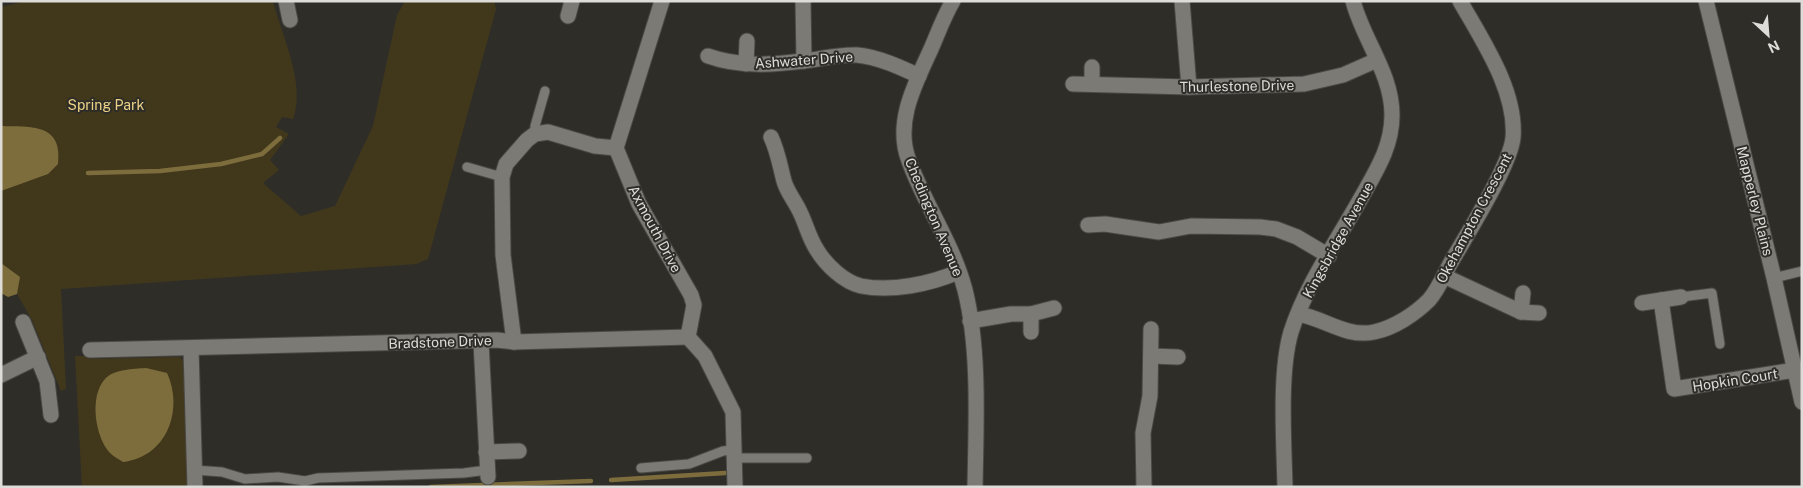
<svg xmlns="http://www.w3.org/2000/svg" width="1803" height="488" font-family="'Public Sans',sans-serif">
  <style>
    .green { fill: #41381c }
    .water { fill: #7d6d3d }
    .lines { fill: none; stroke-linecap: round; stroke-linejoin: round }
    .stream { stroke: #7d6d3d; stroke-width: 4.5 }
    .lane-casing { stroke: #4a4945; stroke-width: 11 }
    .street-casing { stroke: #4a4945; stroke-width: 17 }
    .secondary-casing { stroke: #4a4945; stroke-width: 17 }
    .lane { stroke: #7c7a74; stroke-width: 9 }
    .street { stroke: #7c7a74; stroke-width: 15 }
    .secondary { stroke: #7c7a74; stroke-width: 15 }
    .labels { text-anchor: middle; stroke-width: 4; stroke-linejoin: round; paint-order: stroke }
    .street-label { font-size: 14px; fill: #dddcd8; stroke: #2f2d28 }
    .park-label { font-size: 14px; fill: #ecd387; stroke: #2f2d28 }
  </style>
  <rect width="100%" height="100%" fill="#2f2d28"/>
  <g class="green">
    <path d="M27,1H273C282,37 306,83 293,119L282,117L276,127L289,134L270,160L279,170L263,183L301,216L335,206L373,126L397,15L405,1H494L496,9L428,259L416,264L61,289L66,389L61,391L32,320L17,294L8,297L1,293V7Z"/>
    <path d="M75,356H90V359L179,357L186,362L191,487H82Z"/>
  </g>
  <g class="water">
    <path d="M1,126C31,127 63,123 58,164L48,174L1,191Z"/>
    <path d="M1,263L20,277L17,294L8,297L1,293Z"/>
    <path d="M146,368L167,373C184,410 167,457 123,462C119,459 114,457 110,453C95,437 89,396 105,379C114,369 133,369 146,368Z"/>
  </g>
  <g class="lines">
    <g class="stream">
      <path d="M88,173L160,171L221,164L262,154L280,138"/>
      <path d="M611,480L725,473"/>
      <path d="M431,487L591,481"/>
    </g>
    <g class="lane-casing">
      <g id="lane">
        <path d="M535,134V126L545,91"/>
        <path d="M467,167L502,177"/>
        <path d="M1774,278L1802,271"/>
        <path d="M1681,297L1712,293L1720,344"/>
        <path d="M734,458H807"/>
        <path d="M641,468L689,464L723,451L733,450"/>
        <path d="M194,470L222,472L245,479L278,477L305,481L318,478L464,473L487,470"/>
      </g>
    </g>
    <g class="street-casing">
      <g id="street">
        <path d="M286,1L290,20"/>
        <path d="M662,1L616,148L639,204L691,295L694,305L688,337L705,356L733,412L735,487"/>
        <path d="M803,1L804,61"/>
        <path d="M953,1C944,16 938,33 931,49C915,84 894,123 909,161C925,205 953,244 965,290C980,350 976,425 975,487"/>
        <path d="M1182,1L1189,87"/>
        <path d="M568,16L572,1"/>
        <path d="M708,56C739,67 771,65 803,61C821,59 839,54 857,55C878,57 900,67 919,76"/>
        <path d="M746,64L747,41"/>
        <path d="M1092,67V84"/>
        <path d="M1073,84L1189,87L1304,84L1343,75L1377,60"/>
        <path d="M771,137C778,152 780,166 784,181C787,192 795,201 800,212C806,224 809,238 817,250C826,265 844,282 861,286C892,292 930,284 958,272"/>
        <path d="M1088,225L1105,224L1159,232L1191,226L1260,227L1276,229L1297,237L1329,256"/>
        <path d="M1444,276L1521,312L1539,313"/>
        <path d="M1661,300L1674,389L1795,370"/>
        <path d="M1642,303L1681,297"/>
        <path d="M1521,312L1523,293"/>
        <path d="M1298,314C1324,318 1346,338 1374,332C1394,328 1415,314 1429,300C1438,290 1444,275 1450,264C1466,236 1510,166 1513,138C1517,91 1482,40 1460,1"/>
        <path d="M970,321L1011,314H1031L1054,308"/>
        <path d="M23,322L47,381L51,415"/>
        <path d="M1031,332V314"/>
        <path d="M481,342L488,477"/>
        <path d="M514,342L503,255L502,177L506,164L527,140L535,134L548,132L595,146L616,148"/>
        <path d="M191,349L195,487"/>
        <path d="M90,350L497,340L514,342L688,337"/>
        <path d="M1151,356L1178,357"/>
        <path d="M1,375L38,357"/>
        <path d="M486,452L519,451"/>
        <path d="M1144,487L1143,433L1150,396L1151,329"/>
        <path d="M1285,487C1284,443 1279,372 1291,332C1306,285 1337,241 1361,198C1376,171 1392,147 1392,115C1392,73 1363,40 1353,1"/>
      </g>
    </g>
    <g class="secondary-casing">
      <path id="secondary" d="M1706,1L1774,278L1802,402"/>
    </g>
    <use href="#lane" class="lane"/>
    <use href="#street" class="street"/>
    <use href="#secondary" class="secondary"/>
  </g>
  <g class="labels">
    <g class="street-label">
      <text transform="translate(804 60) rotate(-4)" y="5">Ashwater Drive</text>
      <text transform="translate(1237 86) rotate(-1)" y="5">Thurlestone Drive</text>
      <text transform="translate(1755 201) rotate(76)" y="5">Mapperley Plains</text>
      <text transform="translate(934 217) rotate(67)" y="5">Chedington Avenue</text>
      <text transform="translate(1474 218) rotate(-62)" y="5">Okehampton Crescent</text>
      <text transform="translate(655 229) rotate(62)" y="5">Axmouth Drive</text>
      <text transform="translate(1338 240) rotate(-61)" y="5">Kingsbridge Avenue</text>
      <text transform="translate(440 342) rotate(-2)" y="5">Bradstone Drive</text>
      <text transform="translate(1735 380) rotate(-9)" y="5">Hopkin Court</text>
    </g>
    <g class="park-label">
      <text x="106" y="110">Spring Park</text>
    </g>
  </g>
  <rect width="1803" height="488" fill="none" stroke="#dddcd8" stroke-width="5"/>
  <g transform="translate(1768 35) rotate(154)" stroke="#2f2d28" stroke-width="4" paint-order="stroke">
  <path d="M0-4L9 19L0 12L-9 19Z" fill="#dddcd8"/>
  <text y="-8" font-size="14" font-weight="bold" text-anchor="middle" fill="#dddcd8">N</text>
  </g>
</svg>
